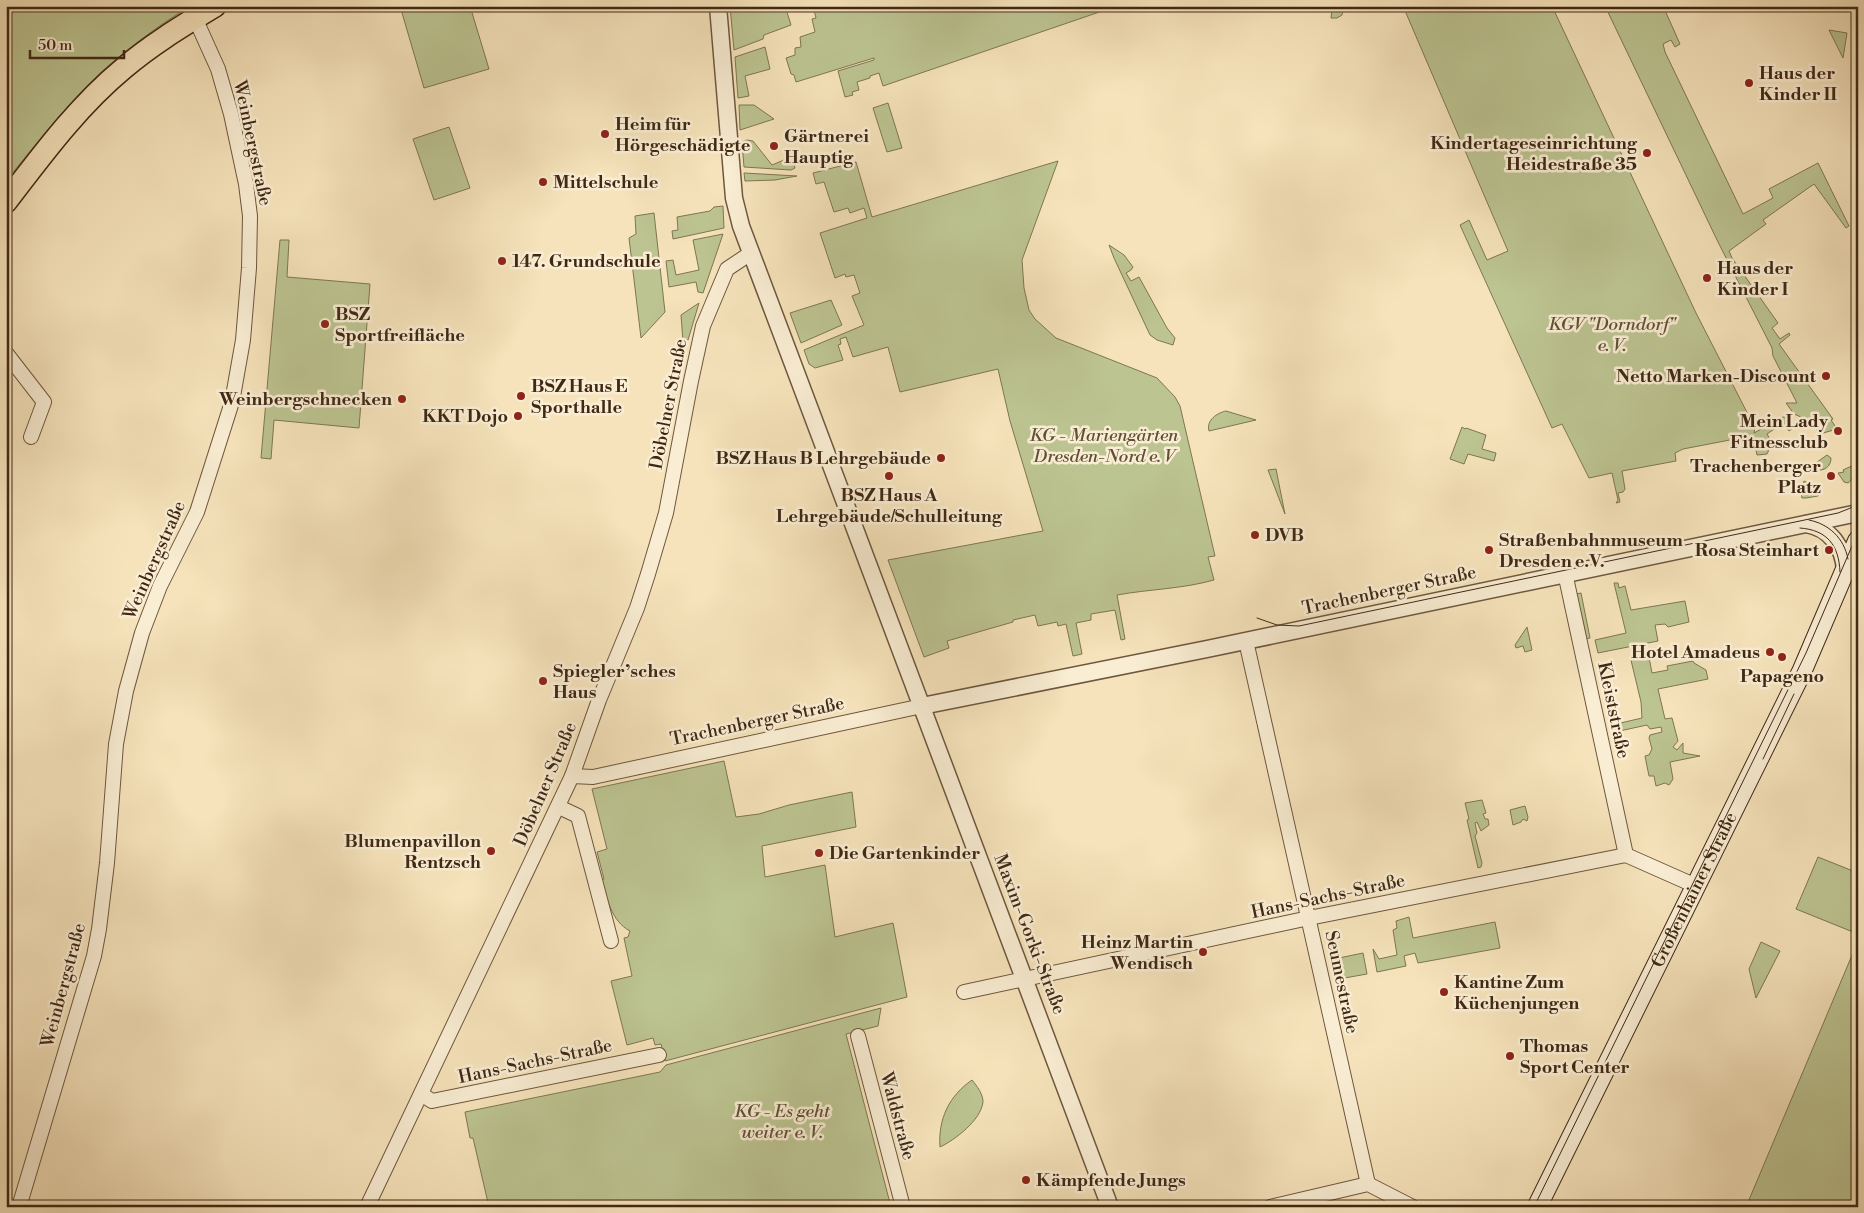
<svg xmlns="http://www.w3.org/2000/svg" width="1864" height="1213" font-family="'Libre Bodoni',serif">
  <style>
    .green { fill: #bcc491; stroke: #7e7653 }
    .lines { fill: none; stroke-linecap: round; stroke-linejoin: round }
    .minor-casing { stroke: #6e573e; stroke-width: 16 }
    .tertiary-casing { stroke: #6e573e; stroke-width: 19 }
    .secondary-casing { stroke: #402815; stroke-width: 21 }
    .primary-casing { stroke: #402815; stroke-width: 24 }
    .minor { stroke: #f9edd3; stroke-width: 14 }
    .tertiary { stroke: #f9edd3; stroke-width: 16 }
    .secondary { stroke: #f9edd3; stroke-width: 19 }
    .primary { stroke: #f6e3bb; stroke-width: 21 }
    .tram { stroke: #402815; stroke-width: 1 }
    .poi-dot { fill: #8f2418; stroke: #f9edd3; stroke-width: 2 }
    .labels { text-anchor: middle; stroke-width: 5; stroke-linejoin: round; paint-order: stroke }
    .poi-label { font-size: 18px; font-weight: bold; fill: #402815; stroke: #f9edd3; text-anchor: start }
    .street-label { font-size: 18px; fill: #402815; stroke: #f9edd3 }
    .park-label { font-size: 18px; font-style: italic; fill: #5f4f34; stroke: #f9edd3 }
  </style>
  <rect width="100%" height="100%" fill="#f6e3bb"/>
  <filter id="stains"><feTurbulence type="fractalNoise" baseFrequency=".004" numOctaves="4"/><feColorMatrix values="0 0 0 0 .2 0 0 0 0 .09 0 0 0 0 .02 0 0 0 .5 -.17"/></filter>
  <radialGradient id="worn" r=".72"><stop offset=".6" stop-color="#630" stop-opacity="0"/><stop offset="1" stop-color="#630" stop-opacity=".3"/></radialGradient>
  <g class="green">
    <path d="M6,6H190C155,28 122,52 92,81C61,112 34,147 6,181Z"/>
    <path d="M400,6H470L489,69L424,88Z"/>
    <path d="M730,6H785L791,25L764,35L763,39L734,50Z"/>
    <path d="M813,6H1117L883,86L879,73L870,76V78L857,82L859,90L852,92L853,95L845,97L838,71L874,60V58L796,82L794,75L791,74L786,58L795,55V48L801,47L800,37L815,32L812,19L816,18Z"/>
    <path d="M1296,6H1344L1342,15L1337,18H1331L1332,10Z"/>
    <path d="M1403,6H1552L1696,313L1755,428L1754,433L1783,417H1786L1793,428L1789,431L1783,423L1767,434L1772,443L1767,454L1757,455L1753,435L1744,441L1735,439L1683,449L1675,453L1676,461L1622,471L1625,489L1623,492L1618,493L1620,502L1616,503L1618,500L1612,473L1589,478L1562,424L1552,428L1460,225L1469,220L1487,260L1508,251Z"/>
    <path d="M1605,6H1663L1680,44L1675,47L1671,40L1663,44L1665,52L1743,214L1773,198L1769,189L1818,163L1849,226L1846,228L1814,184L1763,220L1766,224L1729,251L1732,258L1778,323L1772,328L1780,339L1789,333L1790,335L1779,344L1833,419L1831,420L1837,429L1820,434L1810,421L1794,414L1786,403H1797L1773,356L1772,348L1718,242Z"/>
    <path d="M1829,30L1847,33L1843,58Z"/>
    <path d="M765,47L770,69L745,76L749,96L738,98L735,57Z"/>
    <path d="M888,103L902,148L887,152L873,108Z"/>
    <path d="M739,105H754L774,119L740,130Z"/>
    <path d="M449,127L470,188L434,200L413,139Z"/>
    <path d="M747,140L753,141L772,165L791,157L795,168L791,170L744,167L742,142Z"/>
    <path d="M1058,161L1022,260L1024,288L1029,310L1035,319L1056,338L1157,378L1175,397L1180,406L1215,556L1208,557L1214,580C1182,589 1150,589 1117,595L1125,639L1121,640L1115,610L1091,614V620L1076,623L1082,654L1073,656L1066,624L1058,626L1057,622L1038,626L1035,615L1013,620V622L947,641L949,648L924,657L888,560L1043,531L1010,421L998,369L900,392L888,347L853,357L846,337L840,339L841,344L838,345L843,360L815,368L809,364L804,350L864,325L852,296L860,293L854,275L846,277L845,274L835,278L820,233L867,218L864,208L850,213L848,208L834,212L824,182L816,184L813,173L856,162L872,217Z"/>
    <path d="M744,173L797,176L775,180L745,181Z"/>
    <path d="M723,206L724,228L673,239L672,231L678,230L677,217L710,211L714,207Z"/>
    <path d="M654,213L665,312L641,338L629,238L636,234L635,216Z"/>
    <path d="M723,234L703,293L698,292L696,282L669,287L666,261L673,260L676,275L699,270L693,240Z"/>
    <path d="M280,240H289L287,277L370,284L359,428L274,420L271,459L261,458Z"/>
    <path d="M1109,245L1124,255L1133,267L1131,270L1126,273L1131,281L1139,277L1167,328L1175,338L1173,345L1157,340L1150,335L1114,258Z"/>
    <path d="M831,300L842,325L801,343L790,313Z"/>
    <path d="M699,303L688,340L683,341L681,315Z"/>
    <path d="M1226,411L1256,420L1209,431C1206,420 1217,413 1226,411Z"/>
    <path d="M1462,427L1465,429L1466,428L1486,435L1482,449L1496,453L1494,461L1468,454L1464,464L1450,459Z"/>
    <path d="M1827,455L1831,458C1831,467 1824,471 1816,470L1813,465Z"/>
    <path d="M1856,464C1857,469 1853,480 1848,483L1844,482L1838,473L1844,472L1843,470Z"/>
    <path d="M1276,469L1285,514L1268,470Z"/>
    <path d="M1804,481L1810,484L1819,493L1818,496L1806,498H1802L1801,491Z"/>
    <path d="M1614,583H1618L1619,588L1625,586L1631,610L1685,601L1689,622L1668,627L1665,624L1655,625L1658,641L1598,653L1595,640L1626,633Z"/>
    <path d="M1581,593L1590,638L1585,639L1576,594Z"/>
    <path d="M1527,627L1532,650L1525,652L1523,646L1516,648L1515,645Z"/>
    <path d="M1648,652L1652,673L1668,670L1667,666L1693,661L1694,663L1706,670L1708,679L1658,689L1665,719L1672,718L1678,741L1673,747L1677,750L1683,743V753L1700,756L1670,762L1673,779L1669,785L1665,783L1656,786L1654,776H1649L1645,756L1649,755L1652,749L1649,738L1650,735L1662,732L1661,727L1650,729L1647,725L1615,732L1610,729L1612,725L1642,718L1641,702L1630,656Z"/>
    <path d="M724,761L736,817L759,814L789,805L852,792L856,827L762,846L765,877L825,865L835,937L893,923L907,997L665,1061L661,1044L655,1045L653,1038L627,1045L611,981L632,976L624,938L628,937L630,931C611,921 607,898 602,880L604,879L597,852L607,849L592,789Z"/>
    <path d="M1482,800L1486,813L1483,814L1485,819H1488L1489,825L1481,831L1477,822L1475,823L1477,833L1475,836L1482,863L1481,867L1478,868L1467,820L1469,819L1465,803Z"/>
    <path d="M1525,806L1528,817L1527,821L1523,819L1521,822L1513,825L1510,810Z"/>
    <path d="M1818,857L1858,873V934L1796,909Z"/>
    <path d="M1409,917L1413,938L1495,922L1500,948L1418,963L1415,953L1404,956L1406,966L1377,972L1373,949L1379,959L1397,955L1393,930L1397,928L1396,921Z"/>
    <path d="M1858,941V1207H1746Z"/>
    <path d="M1761,942L1780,951L1756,998L1749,969Z"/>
    <path d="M1363,953L1367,974L1339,979L1334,959Z"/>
    <path d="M881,1008L878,1026L846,1034L891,1207H489L473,1138H470L465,1112L660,1072L666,1065Z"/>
    <path d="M972,1080C977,1086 983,1094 983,1102C981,1120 955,1140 940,1147C938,1119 949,1096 972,1080Z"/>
  </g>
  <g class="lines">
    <g class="minor-casing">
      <g id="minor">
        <path d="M6,353L44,402L31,437"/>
        <path d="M1565,573L1626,855"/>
        <path d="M1246,641L1368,1184"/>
        <path d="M572,776L593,777L922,706"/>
        <path d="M559,807L578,816L611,941"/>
        <path d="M964,992L1309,918L1626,855L1696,886"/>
        <path d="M858,1036L903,1207"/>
        <path d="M421,1094L432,1101L659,1055"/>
        <path d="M19,1207L94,956L99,929L107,863L116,744L126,691L142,633L160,586L197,512L232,402L243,340L249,268L250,216L246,184L231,114L218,69L195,18"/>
        <path d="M367,1207L572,776L599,700L637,608L648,574L666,513L691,381L703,326L727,269L751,253"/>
        <path d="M1270,1207L1368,1184L1413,1207"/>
      </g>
    </g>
    <g class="tertiary-casing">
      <g id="tertiary">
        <path d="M718,6L734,198L741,226L1110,1207"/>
        <path d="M1806,524C1830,528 1844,547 1845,571"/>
        <path d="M922,706L1207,649L1858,513"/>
      </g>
    </g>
    <g class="secondary-casing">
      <g id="secondary">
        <path id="s1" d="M1537,1207L1802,671L1858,540"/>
      </g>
    </g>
    <g class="primary-casing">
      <path id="primary" d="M6,202C42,155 78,106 124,68C152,44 184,25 215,6"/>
    </g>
    <use href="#minor" class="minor"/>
    <use href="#tertiary" class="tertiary"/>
    <use href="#secondary" class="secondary"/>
    <use href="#primary" class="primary"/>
    <g class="tram">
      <path d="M1809,520C1829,524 1844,538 1848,559"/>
      <path d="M1800,528C1827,530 1839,545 1840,572"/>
      <path d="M1257,618L1277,625L1299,626L1838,513L1858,505"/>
      <path d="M1763,759L1794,694"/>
      <path d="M1534,1207L1806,653L1858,532"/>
    </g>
  </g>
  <g class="poi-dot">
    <circle cx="1749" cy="83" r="5"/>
    <circle cx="605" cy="134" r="5"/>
    <circle cx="774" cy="146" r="5"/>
    <circle cx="1647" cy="153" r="5"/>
    <circle cx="543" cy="182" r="5"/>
    <circle cx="502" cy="261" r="5"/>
    <circle cx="1707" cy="278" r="5"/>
    <circle cx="325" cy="324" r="5"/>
    <circle cx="1826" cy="376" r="5"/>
    <circle cx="521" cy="396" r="5"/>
    <circle cx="402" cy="399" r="5"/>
    <circle cx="518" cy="416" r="5"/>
    <circle cx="1838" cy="431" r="5"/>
    <circle cx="941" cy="458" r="5"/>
    <circle cx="889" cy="476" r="5"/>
    <circle cx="1831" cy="476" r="5"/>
    <circle cx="1255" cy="535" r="5"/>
    <circle cx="1489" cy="550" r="5"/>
    <circle cx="1829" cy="550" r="5"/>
    <circle cx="1770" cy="652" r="5"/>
    <circle cx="1782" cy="657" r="5"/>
    <circle cx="543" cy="681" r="5"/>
    <circle cx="491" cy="851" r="5"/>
    <circle cx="819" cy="853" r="5"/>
    <circle cx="1203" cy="952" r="5"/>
    <circle cx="1444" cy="992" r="5"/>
    <circle cx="1510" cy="1056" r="5"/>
    <circle cx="1026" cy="1180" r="5"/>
  </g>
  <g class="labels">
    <g class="poi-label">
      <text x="1759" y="79">Haus der<tspan x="1759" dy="21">Kinder II</tspan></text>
      <text x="615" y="130">Heim für<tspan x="615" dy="21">Hörgeschädigte</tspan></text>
      <text x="784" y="142">Gärtnerei<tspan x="784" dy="21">Hauptig</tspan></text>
      <text x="1637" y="149" text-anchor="end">Kindertageseinrichtung<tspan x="1637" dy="21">Heidestraße 35</tspan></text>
      <text x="553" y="188">Mittelschule</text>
      <text x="512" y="267">147. Grundschule</text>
      <text x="1717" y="274">Haus der<tspan x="1717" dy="21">Kinder I</tspan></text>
      <text x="335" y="320">BSZ<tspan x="335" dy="21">Sportfreifläche</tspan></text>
      <text x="1816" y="382" text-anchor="end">Netto Marken-Discount</text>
      <text x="531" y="392">BSZ Haus E<tspan x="531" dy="21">Sporthalle</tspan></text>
      <text x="392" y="405" text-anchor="end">Weinbergschnecken</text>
      <text x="508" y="422" text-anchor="end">KKT Dojo</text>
      <text x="1828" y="427" text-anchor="end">Mein Lady<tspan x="1828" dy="21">Fitnessclub</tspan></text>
      <text x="931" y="464" text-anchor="end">BSZ Haus B Lehrgebäude</text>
      <text x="1821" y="472" text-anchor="end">Trachenberger<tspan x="1821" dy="21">Platz</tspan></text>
      <text x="889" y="501" text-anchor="middle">BSZ Haus A<tspan x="889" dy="21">Lehrgebäude/Schulleitung</tspan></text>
      <text x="1265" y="541">DVB</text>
      <text x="1499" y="546">Straßenbahnmuseum<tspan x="1499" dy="21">Dresden e.V.</tspan></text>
      <text x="1819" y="556" text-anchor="end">Rosa Steinhart</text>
      <text x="1760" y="658" text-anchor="end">Hotel Amadeus</text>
      <text x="553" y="677">Spiegler’sches<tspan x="553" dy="21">Haus</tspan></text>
      <text x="1782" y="682" text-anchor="middle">Papageno</text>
      <text x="481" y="847" text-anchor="end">Blumenpavillon<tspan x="481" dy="21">Rentzsch</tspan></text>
      <text x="829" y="859">Die Gartenkinder</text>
      <text x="1193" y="948" text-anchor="end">Heinz Martin<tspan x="1193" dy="21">Wendisch</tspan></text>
      <text x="1454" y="988">Kantine Zum<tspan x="1454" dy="21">Küchenjungen</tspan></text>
      <text x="1520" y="1052">Thomas<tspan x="1520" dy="21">Sport Center</tspan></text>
      <text x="1036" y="1186">Kämpfende Jungs</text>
    </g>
    <g class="street-label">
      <text transform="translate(253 143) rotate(78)" y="6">Weinbergstraße</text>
      <text transform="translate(668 404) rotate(-79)" y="6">Döbelner Straße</text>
      <text transform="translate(154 560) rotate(-66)" y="6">Weinbergstraße</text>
      <text transform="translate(1389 590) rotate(-12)" y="6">Trachenberger Straße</text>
      <text transform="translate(1614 710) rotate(78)" y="6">Kleiststraße</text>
      <text transform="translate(757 721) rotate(-12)" y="6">Trachenberger Straße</text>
      <text transform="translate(545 784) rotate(-67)" y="6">Döbelner Straße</text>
      <text dy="6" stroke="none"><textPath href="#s1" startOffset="354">Großenhainer Straße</textPath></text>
      <text transform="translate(1328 896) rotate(-12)" y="6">Hans-Sachs-Straße</text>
      <text transform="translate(1030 934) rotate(69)" y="6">Maxim-Gorki-Straße</text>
      <text transform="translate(1342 982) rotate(78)" y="6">Seumestraße</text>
      <text transform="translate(63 985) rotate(-75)" y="6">Weinbergstraße</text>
      <text transform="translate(535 1061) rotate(-12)" y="6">Hans-Sachs-Straße</text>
      <text transform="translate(898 1116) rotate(75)" y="6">Waldstraße</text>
    </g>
    <g class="park-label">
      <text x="1612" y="330">KGV "Dorndorf"<tspan x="1612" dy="21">e. V.</tspan></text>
      <text x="1104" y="441">KG - Mariengärten<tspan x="1104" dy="21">Dresden-Nord e. V</tspan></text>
      <text x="782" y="1117">KG - Es geht<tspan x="782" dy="21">weiter e. V.</tspan></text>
    </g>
  </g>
  <rect width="1864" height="1213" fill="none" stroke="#f6e3bb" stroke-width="25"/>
  <rect x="8" y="8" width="1849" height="1198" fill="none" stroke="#402815" stroke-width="2.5"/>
  <rect x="12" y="12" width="1839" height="1188" fill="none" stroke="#402815"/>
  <path d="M30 50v8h94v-8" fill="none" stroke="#402815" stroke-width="2.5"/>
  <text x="38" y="50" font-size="15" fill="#402815" stroke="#f9edd3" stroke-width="4" paint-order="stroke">50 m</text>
  <rect width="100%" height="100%" filter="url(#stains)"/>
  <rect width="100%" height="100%" fill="url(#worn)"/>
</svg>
